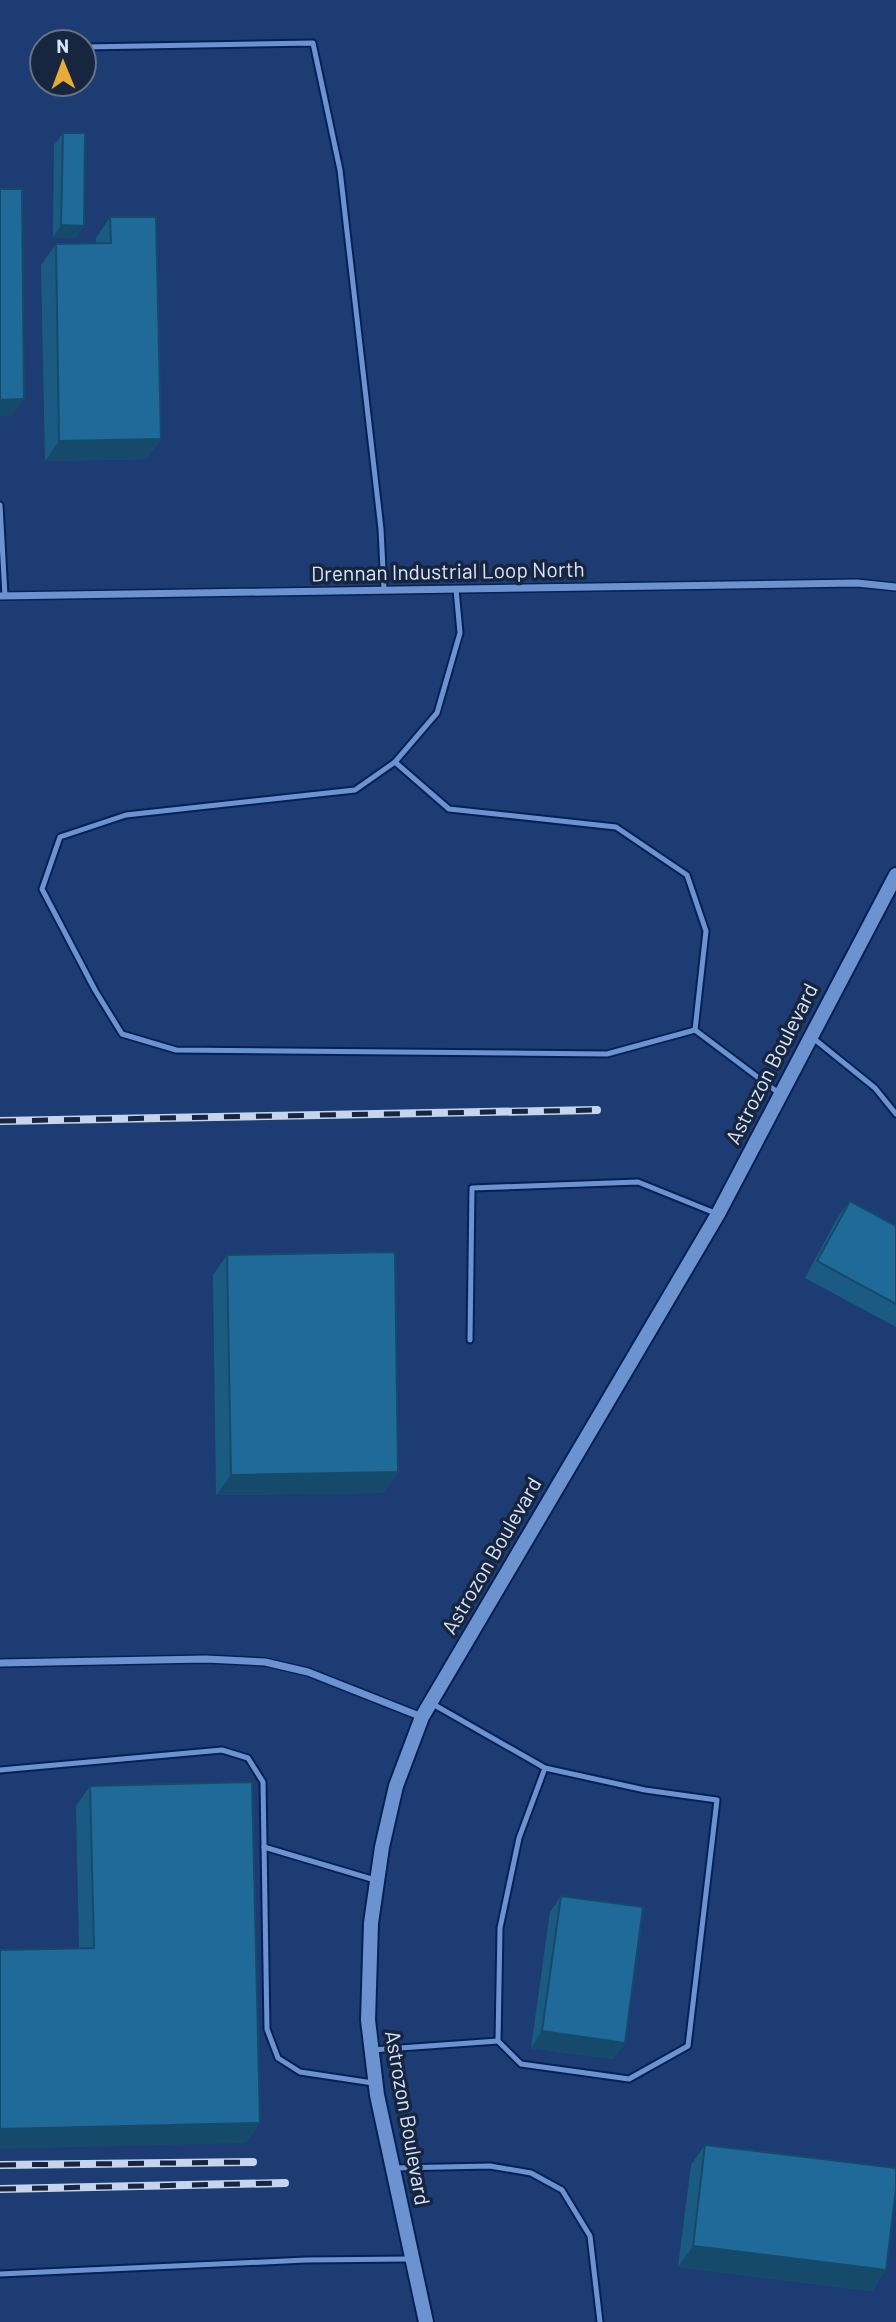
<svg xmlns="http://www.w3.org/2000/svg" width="896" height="2322" font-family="Barlow,sans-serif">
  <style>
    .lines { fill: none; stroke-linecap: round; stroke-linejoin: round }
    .service-casing { stroke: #042156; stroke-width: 9 }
    .minor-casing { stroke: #042156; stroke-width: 10 }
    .secondary-casing { stroke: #042156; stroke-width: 18 }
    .service { stroke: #6d92d0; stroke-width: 5 }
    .minor { stroke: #6d92d0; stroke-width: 7 }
    .secondary { stroke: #6d92d0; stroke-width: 14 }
    .rail-casing { stroke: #c6d4ec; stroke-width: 8 }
    .rail { stroke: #17253e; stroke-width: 5; stroke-dasharray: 16; stroke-linecap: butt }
    .wall { fill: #1b5b83 }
    .shaded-wall { fill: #164a6a }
    .building { fill: #1f6a98; stroke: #164a6a; stroke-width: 2 }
    .labels { text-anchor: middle; stroke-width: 7; stroke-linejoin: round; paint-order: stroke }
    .street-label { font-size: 21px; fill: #d9e5fa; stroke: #17253e }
  </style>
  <rect width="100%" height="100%" fill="#1d3c73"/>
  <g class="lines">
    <g class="service-casing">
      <g id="service">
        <path d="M84,47L313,43L340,170L381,529L384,590"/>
        <path d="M0,505L5,596"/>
        <path d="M456,589L460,633L437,713L395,762L355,790L126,815L60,837L42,889L95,990L122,1034L176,1050L607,1054L695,1030L780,1094"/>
        <path d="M395,762L449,809L616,827L687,875L706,931L695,1030"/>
        <path d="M813,1038L875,1088L896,1114"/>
        <path d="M470,1340L472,1188L638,1182L715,1213"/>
        <path d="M431,1703L545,1768L645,1790L717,1800L688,2046L629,2079L521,2064L498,2041L500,1928L519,1838L545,1768"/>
        <path d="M0,1770L222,1750L248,1758L263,1782L267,2029L278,2058L300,2072L373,2083"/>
        <path d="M264,1847L375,1880"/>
        <path d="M372,2050L498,2041"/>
        <path d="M393,2168L490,2166L531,2173L562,2190L590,2236L600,2322"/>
        <path d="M0,2274L306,2260L409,2259"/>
      </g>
    </g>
    <g class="minor-casing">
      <g id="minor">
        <path d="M0,596L857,583L896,587"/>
        <path d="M0,1663L206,1659L265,1662L308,1672L422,1717"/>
      </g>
    </g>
    <g class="secondary-casing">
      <path id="secondary" d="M426,2322L377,2095L368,2020L371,1923L382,1847L396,1786L422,1717L718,1214L896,875"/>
    </g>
    <use href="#service" class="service"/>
    <use href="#minor" class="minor"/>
    <use href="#secondary" class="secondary"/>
    <g class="rail-casing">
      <g id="rail">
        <path d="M0,1121L597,1110"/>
        <path d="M0,2165L253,2162"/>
        <path d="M0,2189L285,2183"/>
      </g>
    </g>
    <use href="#rail" class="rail"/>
  </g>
  <g class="wall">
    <path d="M63,133L76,238L53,237L54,145Z"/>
    <path d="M110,217L161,439L146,459L45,461L41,265L56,244H96V238Z"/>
    <path d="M850,1201L896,1226V1327L805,1278L838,1217Z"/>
    <path d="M227,1255L398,1472L384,1493L216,1495L213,1275Z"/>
    <path d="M90,1786L246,2143L79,1948L76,1806Z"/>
    <path d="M561,1896L625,2043L613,2059L531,2048L550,1912Z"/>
    <path d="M705,2145L886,2270L872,2291L678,2267L691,2165Z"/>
  </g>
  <g class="shaded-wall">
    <path d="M61,225L84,226L76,238L53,237Z"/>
    <path d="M24,399L12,416H0V400Z"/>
    <path d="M161,439L146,459L45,461L59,441Z"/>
    <path d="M398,1472L384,1493L216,1495L231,1475Z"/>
    <path d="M542,2031L625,2043L613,2059L531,2048Z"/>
    <path d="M260,2123L246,2143L0,2149V2129Z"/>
    <path d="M693,2246L886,2270L872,2291L678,2267Z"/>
  </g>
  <g class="building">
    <path d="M63,133H85L84,226L61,225Z"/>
    <path d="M0,189H22L24,399L0,400Z"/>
    <path d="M110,217H156L161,439L59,441L56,244L111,243Z"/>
    <path d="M850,1201L896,1226V1304L817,1261Z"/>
    <path d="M395,1252L398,1472L231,1475L227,1255Z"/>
    <path d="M252,1782L260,2123L0,2129V1950L94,1948L90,1786Z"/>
    <path d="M561,1896L643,1907L625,2043L542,2031Z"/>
    <path d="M705,2145L896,2168V2189L886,2270L693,2246Z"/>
  </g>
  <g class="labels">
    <g class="street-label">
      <text transform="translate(448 572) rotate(-1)" y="7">Drennan Industrial Loop North</text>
      <text transform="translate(772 1064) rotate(-63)" y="7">Astrozon Boulevard</text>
      <text transform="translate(492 1556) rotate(-60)" y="7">Astrozon Boulevard</text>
      <text transform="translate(407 2118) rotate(80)" y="7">Astrozon Boulevard</text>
    </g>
  </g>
  <g transform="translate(63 63) rotate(359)"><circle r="33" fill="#17253e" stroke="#657289" stroke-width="2"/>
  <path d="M0-5L12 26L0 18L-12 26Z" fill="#e6ac36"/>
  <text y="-10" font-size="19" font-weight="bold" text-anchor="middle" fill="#d9e5fa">N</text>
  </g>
</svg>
